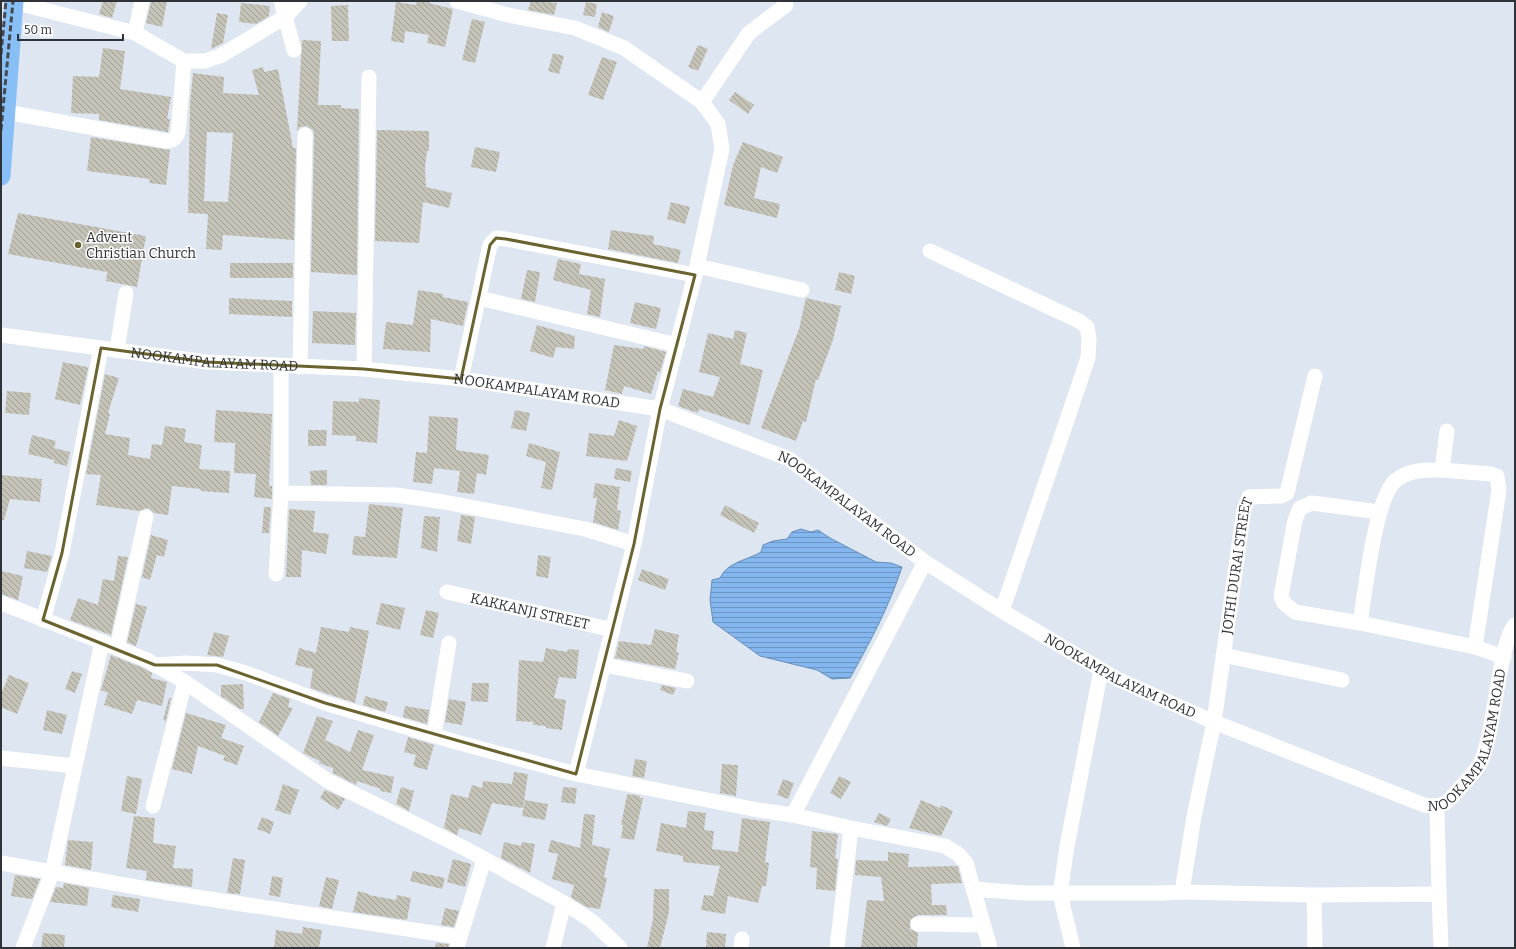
<svg xmlns="http://www.w3.org/2000/svg" width="1516" height="949" font-family="Bitter,serif">
  <style>
    .water { fill: url(#water-rules); stroke: #6a8eb8 }
    .building { fill: url(#building-back-hatch); fill-rule: evenodd }
    .lines { fill: none; stroke-linecap: round; stroke-linejoin: round }
    .minor { stroke: #fff; stroke-width: 15 }
    .major { stroke: #88bff7; stroke-width: 19 }
    .rail { stroke: #46494e; stroke-width: 3; stroke-dasharray: 6 3; stroke-linecap: butt }
    .marked { fill: none; stroke: #6a632f; stroke-width: 3; stroke-linejoin: round }
    .poi-dot { fill: #6a632f; stroke: #fff; stroke-width: 1.5 }
    .labels { text-anchor: middle; stroke-width: 3; stroke-linejoin: round; paint-order: stroke }
    .poi-label { font-size: 14px; fill: #2f3236; stroke: #fff; text-anchor: start }
    .street-label { font-size: 14px; fill: #2f3236; stroke: #fff }
  </style>
  <defs>
    <pattern id="water-rules" width="6" height="5" patternUnits="userSpaceOnUse"><rect width="6" height="5" fill="#84b6ef"/><path d="M0 2.5h6" fill="none" stroke="#6c95c2"/></pattern>
    <pattern id="building-back-hatch" width="6" height="6" patternUnits="userSpaceOnUse"><rect width="6" height="6" fill="#c5c3b7"/><path d="M-1 5l2 2M0 0l6 6M5-1l2 2" fill="none" stroke="#a09f96"/></pattern>
  </defs>
  <rect width="100%" height="100%" fill="#dee6f1"/>
  <path class="water" d="M801,529L811,532L818,530L830,538L876,562L891,563L902,567C889,607 870,642 850,678L832,679L817,670L760,656L713,622L710,600L712,580L720,578C727,562 748,560 761,552L763,545L773,541L787,539L792,532Z"/>
  <g class="building">
    <path d="M103,1H117L112,18L99,14Z"/>
    <path d="M151,1H167L162,27L146,23Z"/>
    <path d="M417,1H429V3L453,9L445,47L427,43L429,35L405,31L404,43L391,41L396,2L416,5Z"/>
    <path d="M531,1L557,3L554,15L528,10Z"/>
    <path d="M586,2L597,4L595,17L583,15Z"/>
    <path d="M241,3L270,6L269,16L256,24L239,22Z"/>
    <path d="M348,5L349,41H332L331,6Z"/>
    <path d="M602,12L614,16L609,32L598,27Z"/>
    <path d="M217,13L228,15L223,43L211,49Z"/>
    <path d="M472,19L485,22L475,63L462,60Z"/>
    <path d="M302,40L321,41L318,105H341V108L359,109L357,275L311,272L314,135L313,130L306,126L300,127L297,131Z"/>
    <path d="M698,45L708,49L698,71L688,67Z"/>
    <path d="M103,48L125,51L120,89L171,97L167,119H170L168,132L99,120V114L71,113L73,76L99,77Z"/>
    <path d="M553,53L564,56L559,74L548,71Z"/>
    <path d="M602,57L617,62L603,100L588,95Z"/>
    <path d="M263,67L264,72L278,69L293,148H296L294,240L223,235L222,250L206,249L208,214L188,213L190,104L193,73L224,77L223,93L259,95L252,70ZM207,132L233,133L228,202L204,201Z"/>
    <path d="M735,92L754,105L748,114L729,100Z"/>
    <path d="M377,130L429,131V151H427L425,168L426,187L452,193L449,208L423,202L419,243L375,241Z"/>
    <path d="M91,137L170,150L166,185L149,183L150,179L87,171Z"/>
    <path d="M743,142L783,157L777,173L761,167L754,198L780,204L777,218L724,205L733,165Z"/>
    <path d="M475,147L500,152L496,172L471,167Z"/>
    <path d="M671,202L690,207L685,224L667,219Z"/>
    <path d="M18,213L146,236L137,287L106,281L107,272L8,254Z"/>
    <path d="M611,230L654,236L653,244L681,250L678,263L608,249Z"/>
    <path d="M558,259L581,264L579,274L605,279L600,317L587,314L591,290L553,280Z"/>
    <rect x="230" y="263" width="63" height="15"/>
    <path d="M527,270L540,272L535,302L521,299Z"/>
    <path d="M839,272L855,276L851,294L835,290Z"/>
    <path d="M418,290L443,294V297L468,302L463,326L431,319L430,352L383,349L386,322L413,325Z"/>
    <path d="M229,298L292,301V317L229,314Z"/>
    <path d="M806,298L841,306L833,340L818,380L816,379L806,422L803,421L796,441L761,428L799,329Z"/>
    <path d="M635,302L661,308L656,329L630,323Z"/>
    <path d="M313,311L356,313L355,345L312,343Z"/>
    <path d="M537,325L575,336L574,349L556,347L553,358L530,351Z"/>
    <path d="M735,330L747,333L740,364L763,370L750,424L748,425L699,409L698,413L678,406L683,389L713,397L720,377L699,372L708,333L733,339Z"/>
    <path d="M614,345L643,349L644,346L666,352L660,372L658,371L651,394L624,386L622,394L605,390Z"/>
    <path d="M63,362L87,367L88,369L80,405L55,399Z"/>
    <path d="M105,374L119,378L108,413L110,414L105,434L130,438L128,455L150,459L152,444L162,445L165,426L186,429L184,442L202,445L199,469L230,471L229,493L201,491V489L172,486L168,515L154,513L148,508L139,511L96,505L101,475L86,474Z"/>
    <path d="M7,391L31,393L29,415L5,413Z"/>
    <path d="M359,398L380,400L377,443L356,441V436L332,435L333,401L359,402Z"/>
    <path d="M216,410L272,414L269,486H272V499L254,497L256,474L234,473L235,443L214,442Z"/>
    <path d="M515,410L530,413L526,431L511,428Z"/>
    <path d="M429,416L458,418L456,450L489,455L486,475L477,473L474,494L457,492L460,471L434,468L432,484L413,482L416,452L427,453Z"/>
    <path d="M619,420L637,426L627,461L586,456L589,433L614,436Z"/>
    <path d="M308,430H327L326,446H308Z"/>
    <path d="M32,435L56,441L54,448L70,452L67,466L54,463V460L28,454Z"/>
    <path d="M529,443L560,452L552,490L541,488L546,462L526,456Z"/>
    <path d="M616,468L632,471L630,482L614,479Z"/>
    <path d="M327,470V485H311L310,471Z"/>
    <path d="M1,475L42,479L40,502L10,499L4,520H1Z"/>
    <path d="M595,483L620,487L617,510L621,511L618,530L593,522L597,498H593Z"/>
    <path d="M369,504L403,508L397,558L352,555L354,536L365,537Z"/>
    <path d="M725,505L759,523L754,533L720,515Z"/>
    <path d="M264,507H271L269,533H262Z"/>
    <path d="M289,509L315,511L313,532L329,534L326,554L302,550L301,577H286Z"/>
    <path d="M461,515L475,517L471,544L457,541Z"/>
    <path d="M424,516L440,517L437,552L421,548Z"/>
    <path d="M151,535L168,540L164,557L157,555L150,580L142,577Z"/>
    <path d="M27,551L52,556L47,572L24,568Z"/>
    <path d="M538,555L551,557L548,578L536,576Z"/>
    <path d="M118,556L128,557L111,635L70,620L78,598L98,605L103,579L114,581Z"/>
    <path d="M642,569L669,579L665,590L638,580Z"/>
    <path d="M1,571L23,576L18,600L1,594Z"/>
    <path d="M381,603L405,608L400,630L376,624Z"/>
    <path d="M136,604L147,607L136,646L127,642Z"/>
    <path d="M426,610L439,613L433,638L420,635Z"/>
    <path d="M321,627L349,632L350,627L369,631L355,703L310,688L313,669L295,665L299,648L316,653Z"/>
    <path d="M655,629L679,635L676,652L679,653L675,669L615,658L619,641L651,645Z"/>
    <path d="M214,632L229,636L223,657L207,655Z"/>
    <path d="M546,648L567,652L568,649L579,650L576,679L559,677L554,698L566,700L562,730L546,728V726L533,725V722L516,721L519,660L543,662Z"/>
    <path d="M111,655L143,668L152,673L151,678L167,682L162,706L137,700L132,714L104,705L108,693L101,690Z"/>
    <path d="M72,671L82,674L75,693L65,689Z"/>
    <path d="M9,675L29,683L17,714L1,707V694Z"/>
    <path d="M472,683H489L488,702L471,701Z"/>
    <path d="M243,684L244,709H240L221,696V685Z"/>
    <path d="M662,685L676,688L673,695L660,690Z"/>
    <path d="M273,693L290,699L288,707L293,708L278,736L259,722Z"/>
    <path d="M365,696L388,702L385,712L363,705Z"/>
    <path d="M169,698H171L166,721L163,720Z"/>
    <path d="M449,699L466,702L462,725L445,722Z"/>
    <path d="M405,706L429,710L427,724L403,717Z"/>
    <path d="M47,710L67,715L62,734L43,730Z"/>
    <path d="M186,713L226,725L221,738L244,746L237,765L223,760L225,756L198,746L192,774L172,769Z"/>
    <path d="M317,716L333,721L325,740L350,752L358,730L374,735L362,770L394,777L391,793L380,791L381,789L357,781L356,785L333,773V768L319,763L320,761L303,753Z"/>
    <path d="M408,737L434,745L427,770L413,766L416,755L404,752Z"/>
    <path d="M635,759L647,761L644,778L632,776Z"/>
    <path d="M722,764L738,765L736,796L720,793Z"/>
    <path d="M514,772L528,774L523,808L492,803L481,835L459,828L457,835L444,828L451,794L468,798L472,785L482,788L483,781L512,784Z"/>
    <path d="M127,776L142,779L136,814L121,811Z"/>
    <path d="M839,776L851,782L841,799L830,793Z"/>
    <path d="M783,779L794,783L788,799L777,795Z"/>
    <path d="M283,784L299,790L290,815L275,810Z"/>
    <path d="M401,787L414,791L409,811L396,804Z"/>
    <path d="M563,787L577,788L575,804L561,802Z"/>
    <path d="M325,790L345,799L338,810L320,798Z"/>
    <path d="M629,794L640,796V798H643L634,840L621,838L623,825H621L627,795Z"/>
    <path d="M525,800L548,804L545,820L522,816Z"/>
    <path d="M921,800L940,808L941,805L953,811L941,836L909,828Z"/>
    <path d="M688,811L706,813L704,830L714,831L712,849L738,852L742,818L770,822L765,862L769,863L766,886H762L758,903L728,896L725,914L701,910L704,895L713,896L720,866L683,862V856L656,851L661,823L686,828Z"/>
    <path d="M879,813L891,819L887,826L874,822Z"/>
    <path d="M584,814L595,815L592,845L610,849L604,877L607,878L600,909L586,907L571,897L574,885L552,879L558,854L548,852L551,840L580,848Z"/>
    <path d="M134,816L155,818L153,843L176,846L173,868L193,869L192,887L146,880L147,871L126,868Z"/>
    <path d="M262,817L274,822L270,834L257,829Z"/>
    <path d="M812,831L838,834L835,859H838L835,891L816,889L817,868L810,867Z"/>
    <path d="M68,840L93,842L91,870L65,865Z"/>
    <path d="M504,842L521,846L522,842L535,844L530,873L501,858Z"/>
    <path d="M888,852L909,854L908,867L956,866L958,867L962,883L931,884L932,905H946L947,915H918L910,920V929L918,933L917,948H861L867,900L884,901L881,877L855,875L856,860L888,861Z"/>
    <path d="M233,858L245,860L240,894L227,893Z"/>
    <path d="M453,859L471,864L465,887L447,882Z"/>
    <path d="M413,871L445,878L442,889L410,881Z"/>
    <path d="M15,875L40,879L32,899L11,896Z"/>
    <path d="M272,876L283,878L280,897L269,895Z"/>
    <path d="M326,877L339,880L332,909L319,906Z"/>
    <path d="M64,883L89,888L87,906L50,902L56,887L63,888Z"/>
    <path d="M654,889H669V912L660,948H647L653,919Z"/>
    <path d="M358,891L369,894V895L396,900L397,895L411,898L407,920L353,912Z"/>
    <path d="M113,895L140,899L138,912L111,907Z"/>
    <path d="M445,908L459,911L454,927L441,925Z"/>
    <path d="M303,927L322,930L319,948H274L276,930L302,934Z"/>
    <path d="M707,932L726,934L725,948H706Z"/>
    <path d="M43,933L65,935L64,948H41Z"/>
    <path d="M436,943L449,944L448,948H435Z"/>
  </g>
  <g class="lines">
    <g class="minor">
      <path d="M281,1L294,50"/>
      <path d="M457,1L508,15L575,28L624,48L702,102L718,124L722,149L695,275L660,409L634,544L576,774"/>
      <path d="M13,2L135,33L184,61H205L220,56L285,17L300,1"/>
      <path d="M135,33L142,1"/>
      <path d="M702,102L749,33L786,5"/>
      <path d="M6,112L166,141C173,141 175,139 178,133L184,61"/>
      <path d="M930,251L1079,321L1087,327L1089,339L1088,358L1002,611"/>
      <path d="M697,266L802,290"/>
      <path d="M479,298L677,345"/>
      <path id="s1" d="M1,335L207,362L364,369L461,379L660,409L789,459L925,562L1002,611L1117,679L1214,722L1424,805C1444,808 1447,803 1459,789C1468,779 1478,770 1483,757C1494,731 1500,639 1515,625"/>
      <path d="M117,350L126,293"/>
      <path d="M300,367L305,135"/>
      <path d="M364,369L369,77"/>
      <path d="M461,379L490,245L496,238L506,239L695,275"/>
      <path d="M1447,431L1442,470C1425,470 1409,469 1395,481C1375,499 1365,593 1360,623L1475,647L1504,657"/>
      <path d="M1442,470L1491,474L1497,476L1499,490L1475,647"/>
      <path d="M281,493L396,495L444,502L585,529L634,544"/>
      <path d="M276,574L281,493V366"/>
      <path id="s2" d="M447,592L613,630"/>
      <path d="M1,603L102,642L52,873L23,948"/>
      <path d="M43,620L62,553L101,348"/>
      <path d="M1360,623L1295,612L1284,603L1281,596L1295,520L1300,508L1312,503L1379,512"/>
      <path d="M102,642L147,660L185,682L328,781L468,850L564,903L592,921L620,948"/>
      <path d="M117,648L146,517"/>
      <path d="M1223,655L1342,680"/>
      <path d="M155,665L186,663L217,665L246,673L325,703L456,742L576,774L758,810L793,815L851,828L945,846L958,854L966,863L990,948"/>
      <path d="M604,665L687,681"/>
      <path d="M434,735L449,643"/>
      <path d="M1,758L74,766"/>
      <path d="M153,806L185,682"/>
      <path d="M1437,807L1439,894"/>
      <path d="M793,815L925,562"/>
      <path d="M1,863L170,893L460,937L457,948"/>
      <path d="M973,889L1024,893H1163L1182,892L1314,895L1439,894L1441,948"/>
      <path id="s3" d="M1182,892L1194,816L1214,722L1244,509L1249,497L1281,496L1287,493L1315,376"/>
      <path d="M1314,895L1315,948"/>
      <path d="M918,924L983,925"/>
      <path d="M460,937L484,860"/>
      <path d="M553,948L564,903"/>
      <path d="M741,948L742,939"/>
      <path d="M837,948L851,828"/>
      <path d="M1073,948L1060,894L1067,846L1101,670"/>
    </g>
    <path class="major" d="M1,176L14,1"/>
    <g class="rail">
      <path d="M1,54L6,1"/>
      <path d="M1,130L13,1"/>
    </g>
  </g>
  <path class="marked" d="M496,238L506,239L695,275L660,409L634,544L576,774L325,703L217,665H155L43,620L62,553L101,348L207,362L364,369L461,379L490,245Z"/>
  <circle class="poi-dot" cx="78" cy="245" r="4"/>
  <g class="labels">
    <g class="poi-label">
      <text x="86" y="242">Advent<tspan x="86" dy="16">Christian Church</tspan></text>
    </g>
    <g class="street-label">
      <text dy="5" stroke="none"><textPath href="#s1" startOffset="215">NOOKAMPALAYAM ROAD</textPath></text>
      <text dy="5" stroke="none"><textPath href="#s1" startOffset="539">NOOKAMPALAYAM ROAD</textPath></text>
      <text dy="5" stroke="none"><textPath href="#s1" startOffset="875">NOOKAMPALAYAM ROAD</textPath></text>
      <text dy="5" stroke="none"><textPath href="#s3" startOffset="331">JOTHI DURAI STREET</textPath></text>
      <text dy="5" stroke="none"><textPath href="#s2" startOffset="85">KAKKANJI STREET</textPath></text>
      <text dy="5" stroke="none"><textPath href="#s1" startOffset="1199">NOOKAMPALAYAM ROAD</textPath></text>
      <text dy="5" stroke="none"><textPath href="#s1" startOffset="1617">NOOKAMPALAYAM ROAD</textPath></text>
    </g>
  </g>
  <rect width="1516" height="949" fill="none" stroke="#2f3236" stroke-width="4"/>
  <path d="M18 34v6h105v-6" fill="none" stroke="#2f3236" stroke-width="2"/>
  <text x="24" y="34" font-size="12" fill="#2f3236" stroke="#ffffff" stroke-width="3" paint-order="stroke">50 m</text>
</svg>
